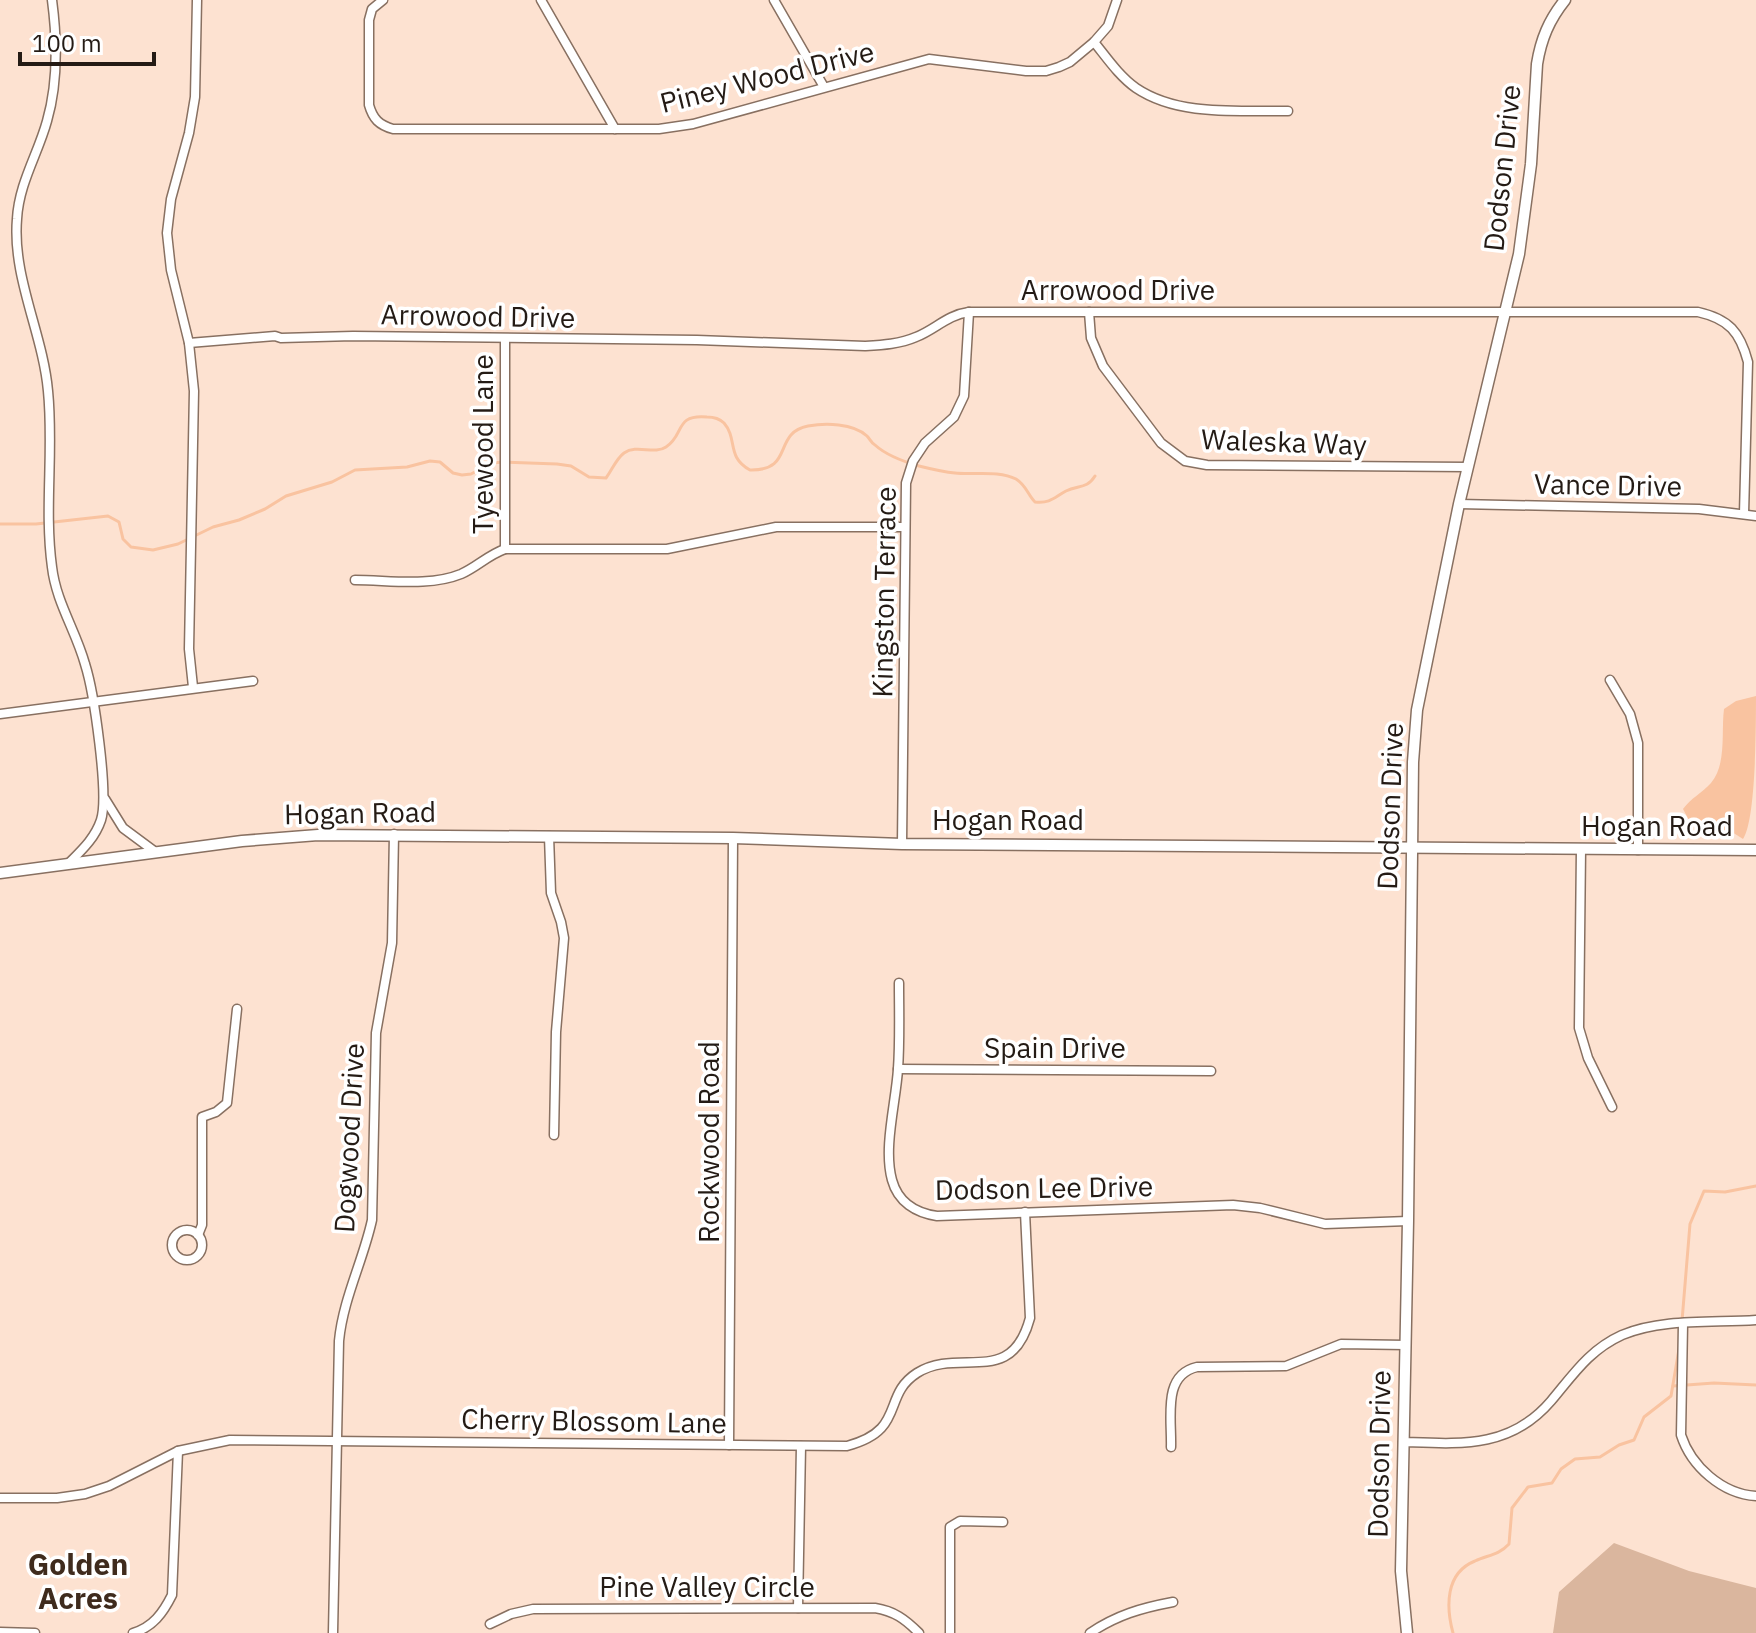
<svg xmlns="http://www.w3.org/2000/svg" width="1756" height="1633" font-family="'IBM Plex Sans',sans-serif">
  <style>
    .green { fill: #dab69e }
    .water { fill: #f9c3a0 }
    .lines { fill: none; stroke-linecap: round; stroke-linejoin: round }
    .stream { stroke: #f9c3a0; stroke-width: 3 }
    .minor-casing { stroke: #887061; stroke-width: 11 }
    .tertiary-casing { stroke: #887061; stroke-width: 13 }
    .minor { stroke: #fff; stroke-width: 8 }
    .tertiary { stroke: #fff; stroke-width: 10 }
    .labels { text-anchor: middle; stroke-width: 7; stroke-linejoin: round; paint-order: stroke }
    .street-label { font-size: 28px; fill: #241b15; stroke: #fff }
    .neighbourhood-label { font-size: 30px; font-weight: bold; fill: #3f2b1d; stroke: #fff }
  </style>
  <rect width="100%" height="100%" fill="#fde2d1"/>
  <path class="green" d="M1614,1543L1689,1571L1756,1588V1633H1553L1559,1592Z"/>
  <path class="water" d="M1756,696C1756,727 1756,820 1743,839L1732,832L1690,822L1683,809C1691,798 1702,793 1711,783C1727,764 1721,732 1724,709L1736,701Z"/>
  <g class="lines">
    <g class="stream">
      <path d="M0,524H36L108,516L119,522L123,539L131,547L153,550L178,544L213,527L239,520L265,509L286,496L332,482L355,470L407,467L430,461L440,462L453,473L462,475L471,474L492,463L503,462L557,464L571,466L589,477L606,478C612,470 616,459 624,453C637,444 654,455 666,447C685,435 674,414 707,417C714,417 719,418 724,423C738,439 726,457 750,470C795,471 772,433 808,426C825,423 853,423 867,436C870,439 871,443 875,445C886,455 905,462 919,466C931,469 943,472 955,473C974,475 999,470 1016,479C1026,485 1028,495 1035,502C1050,504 1055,497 1066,491C1078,485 1087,489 1095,476"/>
      <path d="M1682,1321L1690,1224L1704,1191L1725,1192L1756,1186"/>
      <path d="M1673,1386L1714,1383L1756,1385"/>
      <path d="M1453,1633C1446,1607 1445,1573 1475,1561C1488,1555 1499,1555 1509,1544L1512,1508L1528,1487L1552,1483L1561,1469L1575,1459L1600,1457L1619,1445L1634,1440L1644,1417L1671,1396L1679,1349"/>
    </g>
    <g class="minor-casing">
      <g id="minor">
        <path d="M52,0C57,38 58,83 47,121C38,154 19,183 17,219C12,277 43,334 48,391C54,450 44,509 52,567C56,602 76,631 85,664C94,692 109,795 101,820C95,838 82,850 69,863"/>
        <path d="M383,0L372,9L369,20V105C373,119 379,125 393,129H659L693,124L929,59L1026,71H1046L1059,67L1070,62L1094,42L1108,26L1117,0"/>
        <path d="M541,0L615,129"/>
        <path d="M774,0L824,87"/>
        <path d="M1094,42C1107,58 1119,76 1136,88C1179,117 1239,110 1288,111"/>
        <path d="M1089,312L1091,338L1103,366L1161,443L1185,461L1207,465L1468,467"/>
        <path d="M189,343L275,336L281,338L353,336L697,340L865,346C882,345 900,344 916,337C936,329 947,315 969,312H1698C1729,319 1740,332 1748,362L1744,514"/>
        <path d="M1459,504L1699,509L1756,516"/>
        <path d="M505,549V339"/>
        <path d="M355,580C389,580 429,587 461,574C477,567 488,555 505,549H667L776,527H905"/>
        <path d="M1610,680L1630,714L1638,743V850"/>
        <path d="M193,687L189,649L194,391L189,343L171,270L167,233L171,199L189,133L195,97L197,0"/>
        <path d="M0,714L253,681"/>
        <path d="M105,799L123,828L154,851"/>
        <path d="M549,836L551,893L561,922L564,938L556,1032L554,1135"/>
        <path d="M902,844L906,483L913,461L925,443L954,417L964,396L969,312"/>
        <path d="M1581,849L1579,1028L1588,1058L1612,1107"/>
        <path d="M899,983C899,1011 900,1041 898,1069C896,1102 883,1148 892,1180C898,1202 916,1213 937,1216L1233,1205L1260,1208L1325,1224L1408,1221"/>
        <path d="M898,1069L1211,1071"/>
        <circle cx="187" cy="1245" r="15"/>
        <path d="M198,1235L202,1225V1117L216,1112L227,1103L237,1009"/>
        <path d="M1683,1324L1681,1435C1691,1466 1722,1494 1756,1496"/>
        <path d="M1403,1442C1460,1444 1510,1449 1551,1401C1573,1375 1589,1350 1622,1335C1662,1318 1713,1323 1756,1320"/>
        <path d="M729,1445L733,838"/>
        <path d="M1171,1447C1172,1418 1162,1375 1197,1367L1286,1366L1341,1344L1406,1345"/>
        <path d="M0,1498H57L85,1494L109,1486L178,1451L230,1440L847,1446C907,1430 881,1396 917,1373C960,1346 1011,1389 1030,1318L1025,1212"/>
        <path d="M798,1608L801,1446"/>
        <path d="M490,1624L511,1614L533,1609L875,1608C894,1611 905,1619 919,1633"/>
        <path d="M0,1632L35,1633"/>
        <path d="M133,1633C153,1627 163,1613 172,1595L178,1451"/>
        <path d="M333,1633L339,1341C343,1299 363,1261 372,1220L376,1033L392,943L394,834"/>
        <path d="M950,1633V1527L960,1521L1003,1522"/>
        <path d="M1090,1633C1117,1615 1141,1608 1173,1602"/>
      </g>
    </g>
    <g class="tertiary-casing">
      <g id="tertiary">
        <path d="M0,873L242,841L318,835L733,838L902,844L1756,850"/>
        <path d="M1407,1633L1401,1571L1408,1221L1413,762L1417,710L1459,504L1519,254L1531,164L1537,64C1541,39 1549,20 1565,0"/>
      </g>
    </g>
    <use href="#minor" class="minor"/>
    <use href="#tertiary" class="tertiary"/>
  </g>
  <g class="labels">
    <g class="street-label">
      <text transform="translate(767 77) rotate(-14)" y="10">Piney Wood Drive</text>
      <text transform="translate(1502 168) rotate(-84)" y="10">Dodson Drive</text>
      <text x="1118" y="300">Arrowood Drive</text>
      <text transform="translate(478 316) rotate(1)" y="10">Arrowood Drive</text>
      <text transform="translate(1284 442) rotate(2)" y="10">Waleska Way</text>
      <text transform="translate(483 444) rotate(-90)" y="10">Tyewood Lane</text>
      <text transform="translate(1608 485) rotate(1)" y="10">Vance Drive</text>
      <text transform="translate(884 592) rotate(-89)" y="10">Kingston Terrace</text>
      <text transform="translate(1390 806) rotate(-88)" y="10">Dodson Drive</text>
      <text transform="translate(360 813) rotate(-1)" y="10">Hogan Road</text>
      <text x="1008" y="830">Hogan Road</text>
      <text x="1657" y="836">Hogan Road</text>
      <text x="1055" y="1058">Spain Drive</text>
      <text transform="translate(349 1138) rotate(-87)" y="10">Dogwood Drive</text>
      <text transform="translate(709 1142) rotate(-90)" y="10">Rockwood Road</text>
      <text transform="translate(1044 1188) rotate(-1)" y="10">Dodson Lee Drive</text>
      <text transform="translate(594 1421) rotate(1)" y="10">Cherry Blossom Lane</text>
      <text transform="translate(1379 1454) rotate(-89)" y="10">Dodson Drive</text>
      <text x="707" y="1597">Pine Valley Circle</text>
    </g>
    <g class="neighbourhood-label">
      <text x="78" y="1575">Golden<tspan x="78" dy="34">Acres</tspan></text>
    </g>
  </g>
  <path d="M20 52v12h134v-12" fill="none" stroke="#241b15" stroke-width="4"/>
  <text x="32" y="52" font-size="24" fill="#241b15" stroke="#ffffff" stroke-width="6" paint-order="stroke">100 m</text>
</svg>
